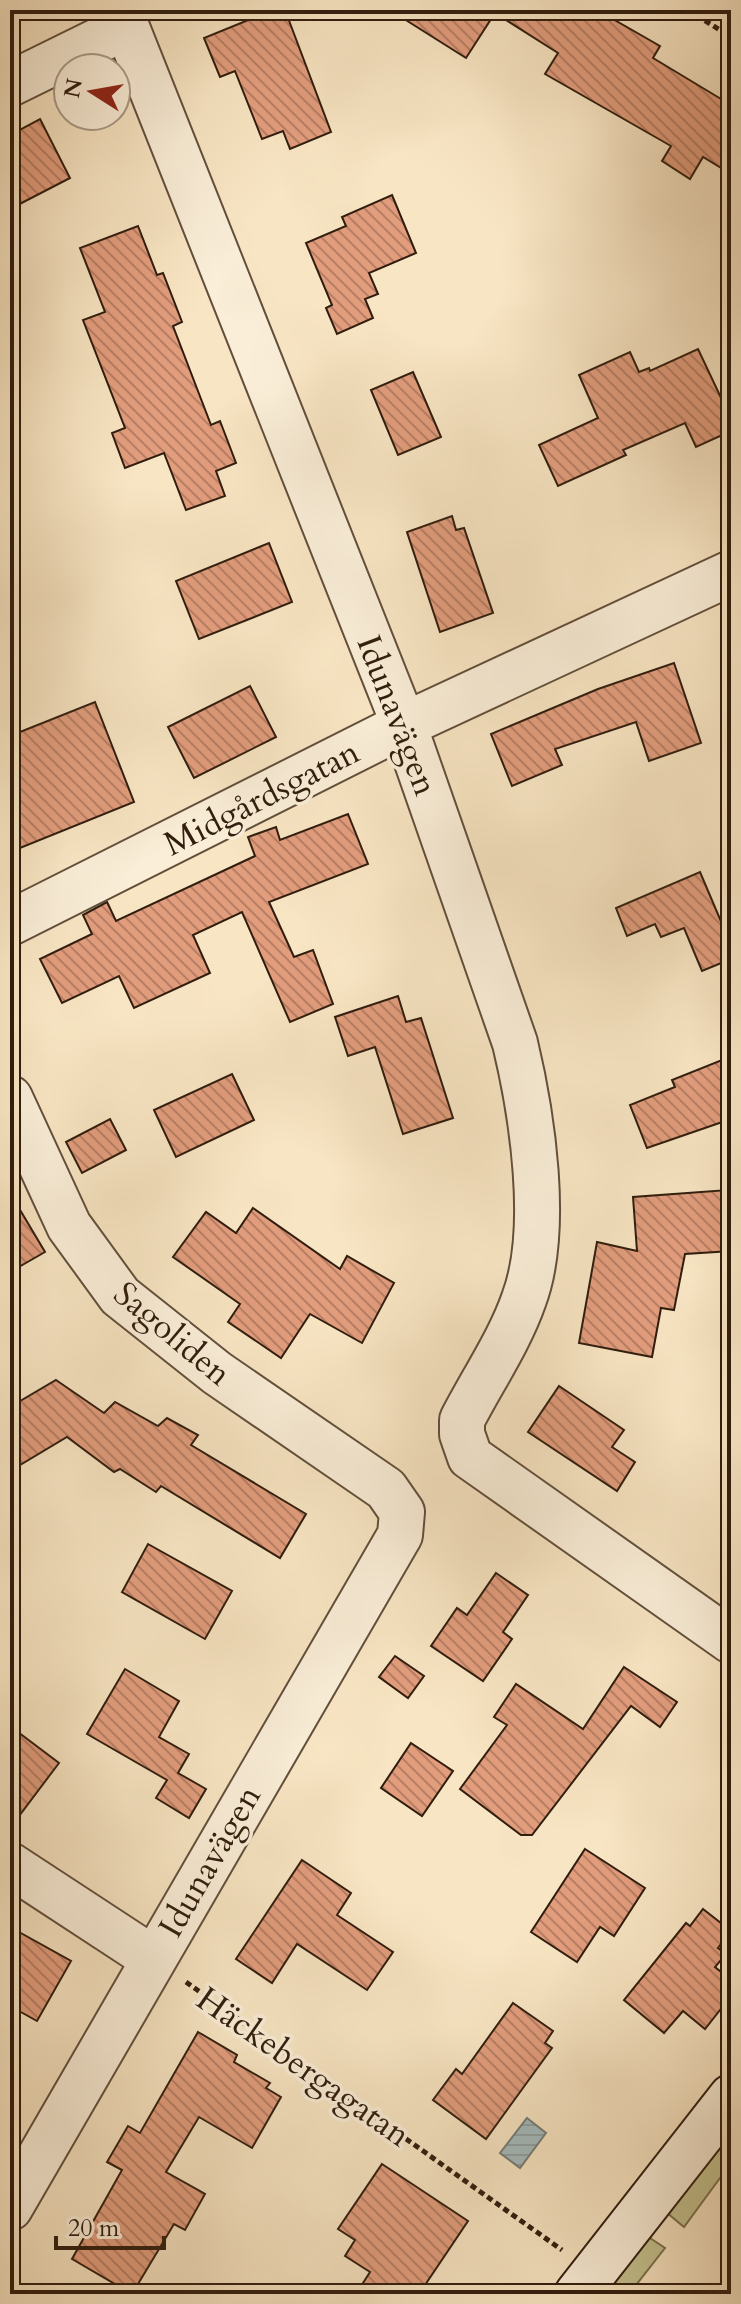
<svg xmlns="http://www.w3.org/2000/svg" width="741" height="2304" font-family="Cardo,serif">
  <style>
    .green { fill: #c4c28f; stroke: #7a704e; stroke-width: 2 }
    .water { fill: url(#water-rules); stroke: #767c78; stroke-width: 2 }
    .building { fill: url(#building-back-hatch); stroke: #301d0e; stroke-width: 2 }
    .lines { fill: none; stroke-linecap: round; stroke-linejoin: round }
    .street-casing { stroke: #624f3b; stroke-width: 48 }
    .secondary-casing { stroke: #301d0e; stroke-width: 48 }
    .path { stroke: #301d0e; stroke-width: 5; stroke-dasharray: 6 4; stroke-linecap: butt }
    .street { stroke: #faeed8; stroke-width: 44 }
    .secondary { stroke: #faeed8; stroke-width: 44 }
    .labels { text-anchor: middle; stroke-width: 7; stroke-linejoin: round; paint-order: stroke }
    .street-label { font-size: 34px; fill: #301d0e; stroke: #faeed8 }
  </style>
  <defs>
    <pattern id="water-rules" width="6" height="5" patternUnits="userSpaceOnUse" patternTransform="scale(2)"><rect width="6" height="5" fill="#a4bcbf"/><path d="M0 2.5h6" fill="none" stroke="#8ea1a3"/></pattern>
    <pattern id="building-back-hatch" width="6" height="6" patternUnits="userSpaceOnUse" patternTransform="scale(2)"><rect width="6" height="6" fill="#e29d7d"/><path d="M-1 5l2 2M0 0l6 6M5-1l2 2" fill="none" stroke="#b87f65"/></pattern>
  </defs>
  <rect width="100%" height="100%" fill="#f8e5c3"/>
  <filter id="stains"><feTurbulence type="fractalNoise" baseFrequency=".0025" numOctaves="4"/><feColorMatrix values="0 0 0 0 .2 0 0 0 0 .09 0 0 0 0 .02 0 0 0 .5 -.17"/></filter>
  <radialGradient id="worn" r=".72"><stop offset=".6" stop-color="#630" stop-opacity="0"/><stop offset="1" stop-color="#630" stop-opacity=".3"/></radialGradient>
  <g class="green">
    <path d="M731,2131V2163L684,2227L666,2212Z"/>
    <path d="M647,2236L665,2248L629,2294H601Z"/>
  </g>
  <path class="water" d="M527,2118L546,2133L520,2168L500,2153Z"/>
  <g class="building">
    <path d="M273,10H285L331,132L290,149L283,131L262,139L235,71L220,77L204,38Z"/>
    <path d="M390,10H597L660,46L653,58L731,105V174L703,157L690,179L662,161L671,146L545,74L558,53L495,13L466,58Z"/>
    <path d="M40,119L70,178L10,209V135Z"/>
    <path d="M392,195L416,253L369,273L378,294L365,299L373,318L337,334L326,308L332,305L306,243L346,226L342,217Z"/>
    <path d="M138,226L157,275L163,273L182,322L173,326L211,425L220,421L236,463L216,471L225,496L186,510L164,453L125,468L112,433L125,428L83,320L105,312L80,248Z"/>
    <path d="M698,349L731,419V431L696,447L685,423L623,450L626,455L558,486L539,445L598,418L579,375L630,352L639,372L649,368L650,371Z"/>
    <path d="M413,372L441,437L398,455L371,390Z"/>
    <path d="M452,516L456,530L464,528L493,613L440,632L407,532Z"/>
    <path d="M269,543L292,602L199,639L176,581Z"/>
    <path d="M674,663L701,743L649,761L636,722L555,749L562,765L512,786L491,734L598,689Z"/>
    <path d="M250,686L276,737L194,778L168,727Z"/>
    <path d="M95,702L134,802L10,852V736Z"/>
    <path d="M348,814L368,864L269,902L294,957L313,950L333,1004L290,1022L242,912L193,935L210,973L134,1008L119,976L62,1003L40,959L92,934L83,915L107,902L116,921L255,856L248,837L276,827L280,840Z"/>
    <path d="M700,872L731,945V959L702,971L684,928L661,937L655,924L627,936L616,908Z"/>
    <path d="M398,996L406,1022L421,1018L453,1118L403,1134L375,1047L348,1056L335,1017Z"/>
    <path d="M722,1060L731,1084V1119L647,1148L630,1105L675,1087L672,1080Z"/>
    <path d="M232,1074L254,1120L176,1157L154,1110Z"/>
    <path d="M110,1119L126,1150L82,1173L66,1142Z"/>
    <path d="M728,1190L731,1251L685,1254L674,1310L661,1308L652,1357L579,1343L597,1242L637,1251L633,1197Z"/>
    <path d="M10,1193L45,1252L10,1272Z"/>
    <path d="M253,1208L340,1269L347,1256L394,1283L362,1343L310,1314L281,1358L228,1322L240,1304L173,1257L206,1212L236,1233Z"/>
    <path d="M56,1380L104,1413L115,1402L158,1426L167,1418L198,1435L191,1445L306,1514L280,1558L161,1486L156,1492L120,1469L114,1472L67,1437L10,1471V1407Z"/>
    <path d="M559,1386L624,1430L612,1447L635,1462L617,1491L528,1432Z"/>
    <path d="M148,1544L232,1591L205,1639L122,1592Z"/>
    <path d="M496,1573L528,1595L503,1632L512,1639L483,1681L431,1646L457,1608L467,1615Z"/>
    <path d="M395,1656L424,1676L408,1698L379,1677Z"/>
    <path d="M624,1667L677,1702L660,1727L631,1706L532,1835H521L460,1789L507,1725L494,1717L516,1684L583,1729Z"/>
    <path d="M125,1669L179,1701L159,1737L189,1754L178,1773L206,1789L189,1818L156,1798L167,1780L87,1734Z"/>
    <path d="M10,1726L59,1763L10,1828Z"/>
    <path d="M411,1743L453,1771L422,1816L381,1788Z"/>
    <path d="M585,1849L645,1888L614,1936L600,1927L577,1962L531,1932Z"/>
    <path d="M302,1860L351,1893L337,1915L393,1952L367,1990L297,1944L272,1983L236,1959Z"/>
    <path d="M703,1909L731,1931L718,1948L726,1954L715,1967L731,1980V1996L705,2029L683,2011L664,2033L624,2000L686,1923L690,1926Z"/>
    <path d="M10,1927L71,1961L37,2021L10,2006Z"/>
    <path d="M513,2003L553,2031L545,2043L552,2048L486,2139L433,2100L456,2069L462,2074Z"/>
    <path d="M198,2032L237,2055L234,2062L270,2083L266,2088L281,2097L252,2148L199,2117L166,2172L205,2194L185,2230L174,2224L132,2294L72,2259L122,2170L107,2162L128,2126L140,2133Z"/>
    <path d="M382,2164L468,2221L419,2294H356L370,2272L345,2256L355,2240L338,2229Z"/>
  </g>
  <g class="lines">
    <g class="street-casing">
      <g id="street">
        <path d="M120,10L404,725L515,1043C532,1114 550,1229 524,1299C510,1340 482,1381 462,1420V1434L470,1457L731,1641"/>
        <path d="M10,84L126,27"/>
        <path d="M10,923L404,725L731,573"/>
        <path d="M10,1098L69,1226L120,1296L217,1373L386,1489L402,1512L400,1535L10,2208"/>
        <path d="M10,1865L152,1958"/>
      </g>
    </g>
    <g class="secondary-casing">
      <path id="secondary" d="M577,2294L731,2097"/>
    </g>
    <g class="path">
      <path d="M688,10L731,37"/>
      <path d="M186,1982L562,2250"/>
    </g>
    <use href="#street" class="street"/>
    <use href="#secondary" class="secondary"/>
  </g>
  <g class="labels">
    <g class="street-label">
      <text transform="translate(398 715) rotate(69)" y="12">Idunavägen</text>
      <text transform="translate(261 797) rotate(-27)" y="12">Midgårdsgatan</text>
      <text transform="translate(173 1333) rotate(40)" y="12">Sagoliden</text>
      <text transform="translate(209 1861) rotate(-60)" y="12">Idunavägen</text>
      <text transform="translate(304 2066) rotate(35)" y="12">Häckebergagatan</text>
    </g>
  </g>
  <rect width="741" height="2304" fill="none" stroke="#f8e5c3" stroke-width="40"/>
  <rect x="12" y="12" width="717" height="2280" fill="none" stroke="#301d0e" stroke-width="4"/>
  <rect x="20" y="20" width="701" height="2264" fill="none" stroke="#301d0e" stroke-width="2"/>
  <g transform="translate(92 92) rotate(281)"><circle r="38" fill="#faeed8" stroke="#a99a87" stroke-width="2"/>
  <path d="M0-6L14 30L0 20L-14 30Z" fill="#8f2418"/>
  <text y="-12" font-size="22" font-weight="bold" text-anchor="middle" fill="#301d0e">N</text>
  </g>
  <path d="M56 2236v12h108v-12" fill="none" stroke="#301d0e" stroke-width="4"/>
  <text x="68" y="2236" font-size="24" fill="#301d0e" stroke="#faeed8" stroke-width="6" paint-order="stroke">20 m</text>
  <rect width="100%" height="100%" filter="url(#stains)"/>
  <rect width="100%" height="100%" fill="url(#worn)"/>
</svg>
